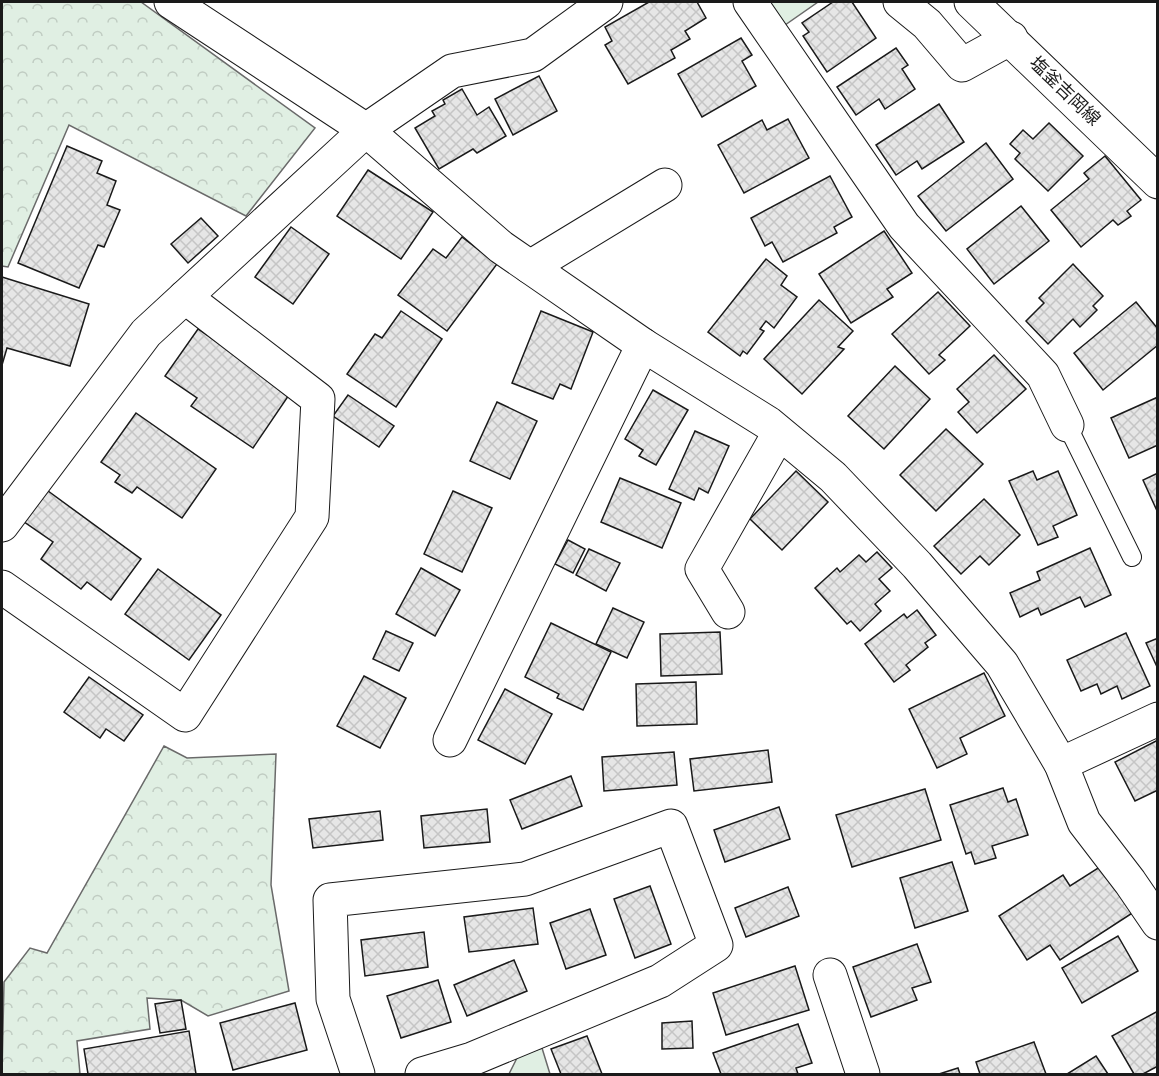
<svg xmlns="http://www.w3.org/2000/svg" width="1159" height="1076" font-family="Inter,'Noto Sans JP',sans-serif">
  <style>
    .forest { fill: url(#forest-crowns); stroke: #6a6a6a; stroke-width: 1.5 }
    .park { fill: #e0efe3; stroke: #6a6a6a; stroke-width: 1.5 }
    .building { fill: url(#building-cross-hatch); stroke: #1a1a1a; stroke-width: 1.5 }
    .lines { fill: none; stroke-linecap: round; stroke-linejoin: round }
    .lane-casing { stroke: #1a1a1a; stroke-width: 20 }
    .street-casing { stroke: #1a1a1a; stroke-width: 35 }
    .primary-casing { stroke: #1a1a1a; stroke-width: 35 }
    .lane { stroke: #fff; stroke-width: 18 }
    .street { stroke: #fff; stroke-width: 33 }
    .primary { stroke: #fff; stroke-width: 33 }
    .labels { text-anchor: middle; stroke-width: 4.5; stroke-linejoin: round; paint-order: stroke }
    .street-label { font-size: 18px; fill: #1a1a1a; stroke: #fff }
  </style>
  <defs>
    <pattern id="forest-crowns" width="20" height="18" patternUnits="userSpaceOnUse" patternTransform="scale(1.5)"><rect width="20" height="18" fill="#e0efe3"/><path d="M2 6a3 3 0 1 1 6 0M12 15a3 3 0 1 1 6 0" fill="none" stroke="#c0ccc2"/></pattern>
    <pattern id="building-cross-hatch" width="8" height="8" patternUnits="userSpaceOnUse" patternTransform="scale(1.5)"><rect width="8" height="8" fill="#e6e6e6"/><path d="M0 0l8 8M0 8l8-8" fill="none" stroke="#c5c5c5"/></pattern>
  </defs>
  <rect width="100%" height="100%" fill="#fff"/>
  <g class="forest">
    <path d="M2,2H141L315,128L246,216L69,125L8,267L2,266Z"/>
    <path d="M164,746L187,758L276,754L271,885L289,991L208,1016L181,1000L147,998L150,1029L77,1041L80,1074H2L4,982L30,948L47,953Z"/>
  </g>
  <g class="park">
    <path d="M768,2H818L785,25Z"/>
    <path d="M542,1048L550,1074H509L518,1056Z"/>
  </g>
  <g class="building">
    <path d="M649,2H697L706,18L685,31L690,39L671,50L675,58L628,84L605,45L612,41L605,27Z"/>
    <path d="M833,2H852L876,38L827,72L803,36L809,32L802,23Z"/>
    <path d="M741,38L752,55L742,61L756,86L702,117L678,74Z"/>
    <path d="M896,48L908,65L902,69L915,89L885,109L879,99L856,115L837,87Z"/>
    <path d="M539,76L557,111L513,135L495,99Z"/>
    <path d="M462,89L477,115L489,107L506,136L477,153L473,149L439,169L415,128L435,116L432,111L445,104L443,100Z"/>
    <path d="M939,104L964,142L922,169L917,161L896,175L876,145Z"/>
    <path d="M788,119L809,158L744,193L718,145L762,120L767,130Z"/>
    <path d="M1049,123L1083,156L1048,191L1015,159L1020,153L1010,144L1023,130L1033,139Z"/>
    <path d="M986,143L1013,179L946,231L918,196Z"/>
    <path d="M67,146L102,161L97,173L116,181L107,205L120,210L104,247L98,245L79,288L18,263Z"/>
    <path d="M1105,156L1141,200L1127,211L1131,216L1118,225L1113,220L1081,247L1051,210L1089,179L1084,173Z"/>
    <path d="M368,170L433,212L401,259L337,216Z"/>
    <path d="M830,176L852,217L834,227L837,233L783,262L772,242L765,246L751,218Z"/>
    <path d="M1021,206L1049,241L994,284L967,249Z"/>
    <path d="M201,218L218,236L188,263L171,244Z"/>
    <path d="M291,227L329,254L293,304L255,277Z"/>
    <path d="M884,231L912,273L887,289L893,297L851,323L819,274Z"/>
    <path d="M462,237L497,264L447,331L398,295L433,249L446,258Z"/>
    <path d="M766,259L787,276L781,285L797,297L774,328L766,321L760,329L764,331L747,354L743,351L740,356L708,332Z"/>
    <path d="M1073,264L1103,296L1093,306L1097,310L1080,327L1073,319L1048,344L1026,321L1044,303L1039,298Z"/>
    <path d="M2,277L89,304L70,366L7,348L2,365Z"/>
    <path d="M938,292L970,326L939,355L945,360L929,374L892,334Z"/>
    <path d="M819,300L853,331L838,347L844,349L802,394L764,359Z"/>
    <path d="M1136,302L1158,329V345L1103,390L1074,353Z"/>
    <path d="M401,311L442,339L396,407L347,374L375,334L382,338Z"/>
    <path d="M541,311L593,332L571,389L560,384L553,399L512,383Z"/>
    <path d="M198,329L291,392L253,448L191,406L197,398L165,376Z"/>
    <path d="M994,355L1026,389L977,433L958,412L969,402L957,389Z"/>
    <path d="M895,366L930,399L884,449L848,416Z"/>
    <path d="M653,390L688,410L656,465L639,456L643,450L625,439Z"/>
    <path d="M348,395L394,426L379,447L333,416Z"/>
    <path d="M1158,397V445L1129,458L1111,418Z"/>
    <path d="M497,402L537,421L510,479L470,461Z"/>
    <path d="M136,413L216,469L182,518L137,487L132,493L115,482L120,475L101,462Z"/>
    <path d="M946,429L983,464L936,511L900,475Z"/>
    <path d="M695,431L729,446L708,493L699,488L694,500L669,489Z"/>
    <path d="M796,471L828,502L782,550L750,519Z"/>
    <path d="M1033,471L1037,480L1058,471L1077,515L1053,526L1058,537L1038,545L1009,481Z"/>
    <path d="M1158,473V513L1143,480Z"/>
    <path d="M620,478L681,503L662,548L601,522Z"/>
    <path d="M44,488L141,559L111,600L87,582L81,589L41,559L53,542L20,519Z"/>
    <path d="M453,491L492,508L462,572L424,554Z"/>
    <path d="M984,499L1020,535L989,565L980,556L961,574L934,546Z"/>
    <path d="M568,540L585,549L573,573L555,564Z"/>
    <path d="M1090,548L1111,595L1085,607L1080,597L1041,615L1038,608L1020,617L1010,593L1040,580L1037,572Z"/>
    <path d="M589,549L620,563L606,591L576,575Z"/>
    <path d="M877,552L892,568L879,579L890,591L875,604L881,611L860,631L851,621L847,624L815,588L837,568L840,572L859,555L866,562Z"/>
    <path d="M421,568L460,590L435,636L396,614Z"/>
    <path d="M158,569L221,615L189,660L125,614Z"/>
    <path d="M613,608L644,622L627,658L596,644Z"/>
    <path d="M917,610L936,635L925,643L928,647L906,665L910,670L894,682L865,644L904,614L907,618Z"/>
    <path d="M551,623L611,652L583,710L557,698L559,694L525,677Z"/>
    <path d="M386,631L413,643L399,671L373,659Z"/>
    <path d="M720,632L722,674L661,676L660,634Z"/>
    <path d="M1126,633L1150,686L1122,699L1117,686L1101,694L1097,684L1081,691L1067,660Z"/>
    <path d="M1158,638V669L1146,643Z"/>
    <path d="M984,673L1005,716L960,738L967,754L937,768L909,709Z"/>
    <path d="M364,676L406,698L380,748L337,726Z"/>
    <path d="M89,677L143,715L124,741L106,729L100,738L64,712Z"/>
    <path d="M696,682L697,724L637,726L636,684Z"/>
    <path d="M505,689L552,714L525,764L478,740Z"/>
    <path d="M1158,740V790L1135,801L1115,762Z"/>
    <path d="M768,750L772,782L694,791L690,759Z"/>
    <path d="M674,752L677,785L604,791L602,757Z"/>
    <path d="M571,776L582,806L522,829L510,800Z"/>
    <path d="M1003,788L1008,802L1016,799L1028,835L992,846L996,858L975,864L971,852L966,854L950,805Z"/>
    <path d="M925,789L941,840L852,867L836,815Z"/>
    <path d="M779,807L790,839L725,862L714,830Z"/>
    <path d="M487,809L490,842L424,848L421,816Z"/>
    <path d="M380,811L383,840L313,848L309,819Z"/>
    <path d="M952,862L968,911L915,928L900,878Z"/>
    <path d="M1106,863L1137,910L1060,960L1050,945L1027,960L999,916L1063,875L1070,886Z"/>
    <path d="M650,886L671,944L635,958L614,899Z"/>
    <path d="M788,887L799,916L746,937L735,908Z"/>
    <path d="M533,908L538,944L469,952L464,917Z"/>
    <path d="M590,909L606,955L566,969L550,923Z"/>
    <path d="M424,932L428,967L365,976L361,940Z"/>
    <path d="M1118,936L1138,971L1082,1003L1062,968Z"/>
    <path d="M917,944L931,982L912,988L917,1000L871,1017L853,967Z"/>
    <path d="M514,960L527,991L467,1016L454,985Z"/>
    <path d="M795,966L809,1010L726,1035L713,993Z"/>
    <path d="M438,980L451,1022L401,1038L387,996Z"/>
    <path d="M181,1000L186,1029L160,1033L155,1004Z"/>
    <path d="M295,1003L307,1050L233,1070L220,1023Z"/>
    <path d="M1158,1011V1066L1143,1074H1134L1112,1036Z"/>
    <path d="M692,1021L693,1048L662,1049V1023Z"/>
    <path d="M798,1024L812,1063L796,1068L798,1074H721L713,1053Z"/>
    <path d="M189,1031L196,1074H88L84,1049Z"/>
    <path d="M587,1036L602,1074H561L551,1049Z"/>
    <path d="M1034,1042L1046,1074H980L976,1062Z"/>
    <path d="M1096,1056L1108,1074H1067Z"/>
    <path d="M958,1068L960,1074H939Z"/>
  </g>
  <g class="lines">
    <g class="lane-casing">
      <path id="lane" d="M1067,425L1132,557"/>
    </g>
    <g class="street-casing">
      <g id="street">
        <path d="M171,2L366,130L501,247L643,345L768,423L833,477L917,565L1002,664L1061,764L1084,822L1130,882L1158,923"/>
        <path d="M750,2L904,226L1043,375L1067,425"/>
        <path d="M900,2L927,24L962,65L1011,38"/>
        <path d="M530,267L665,185"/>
        <path d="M2,525L146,333L366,130L452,71L533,55L606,2"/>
        <path d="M2,587L185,715L312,517L318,399L185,297"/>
        <path d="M728,612L702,569L779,433"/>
        <path d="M450,740L643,345"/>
        <path d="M1061,764L1158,719"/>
        <path d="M830,975L863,1074"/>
        <path d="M358,1074L333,999L330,900L525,879L671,826L716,945L660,981L472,1059L422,1074"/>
      </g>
    </g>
    <g class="primary-casing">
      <path id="primary" d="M971,2L1158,182"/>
    </g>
    <use href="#lane" class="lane"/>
    <use href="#street" class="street"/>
    <use href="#primary" class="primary"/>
  </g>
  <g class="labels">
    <g class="street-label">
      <text transform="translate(1065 91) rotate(44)" y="6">塩釜吉岡線</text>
    </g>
  </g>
  <rect width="1159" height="1076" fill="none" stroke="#1a1a1a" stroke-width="6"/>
</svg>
